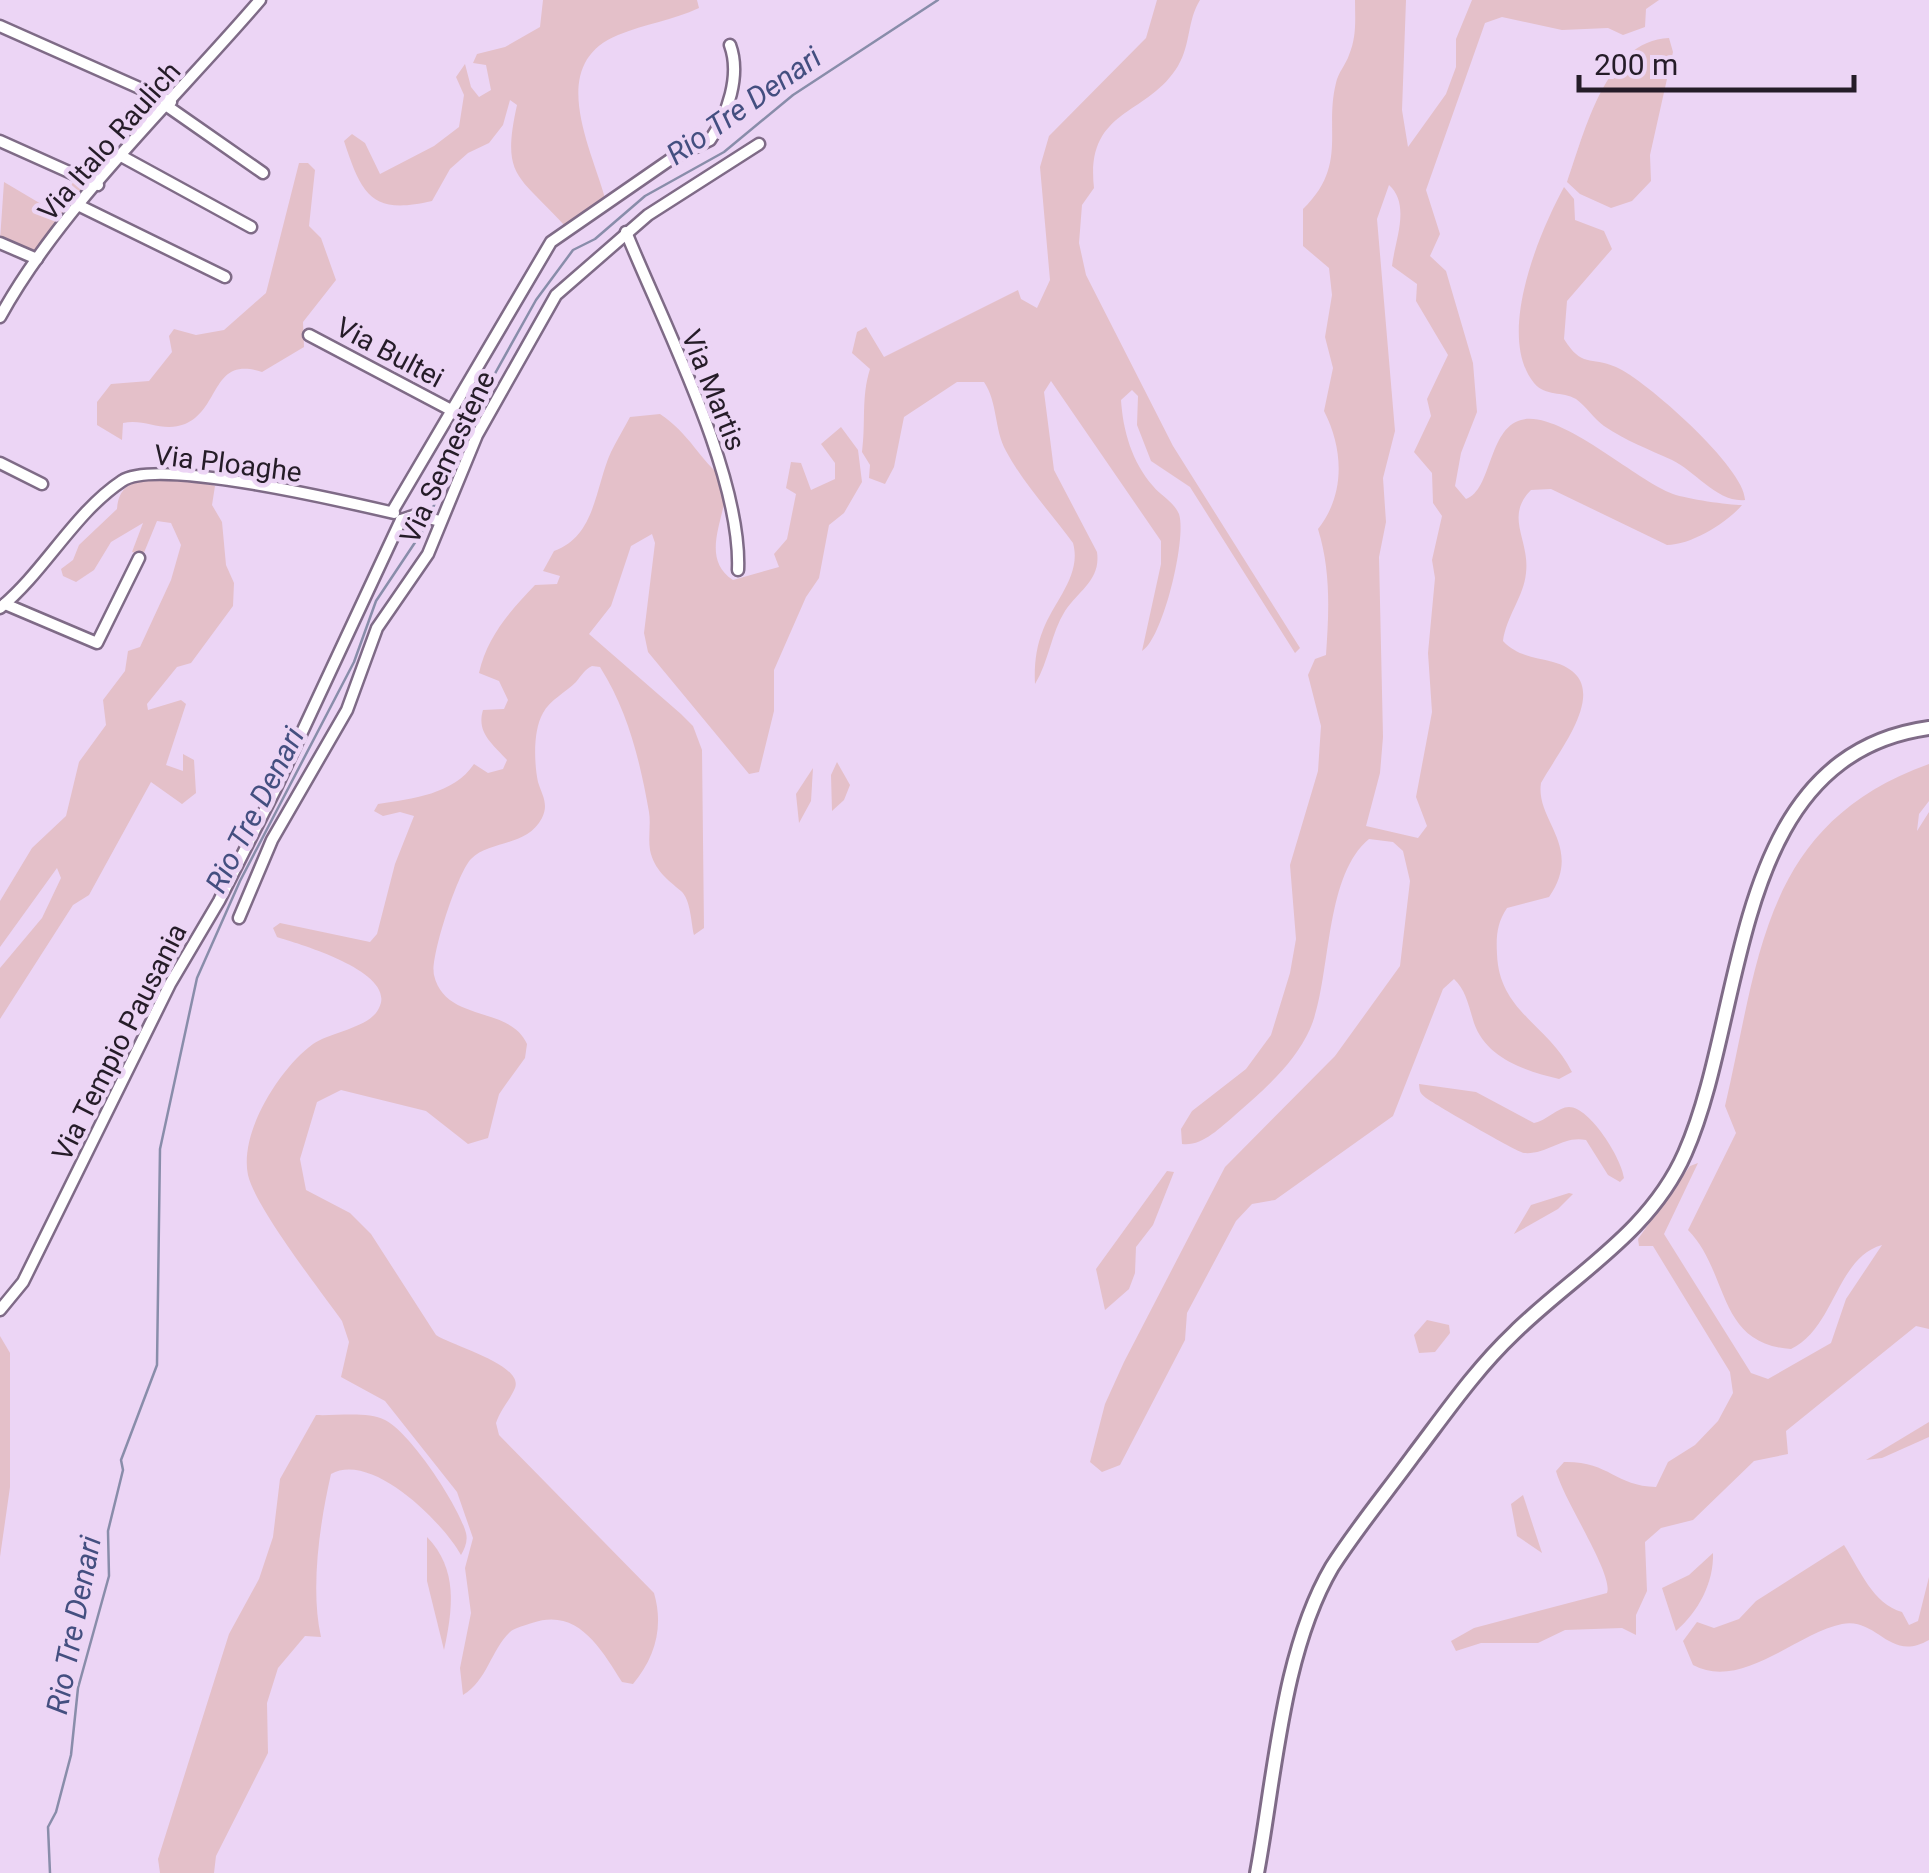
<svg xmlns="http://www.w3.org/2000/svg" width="1929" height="1873" font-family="Roboto,sans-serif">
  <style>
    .green { fill: #e4c0c9; fill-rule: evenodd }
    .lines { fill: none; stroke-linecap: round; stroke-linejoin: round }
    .stream { stroke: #898daa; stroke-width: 2.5 }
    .minor-casing { stroke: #7f6b87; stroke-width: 15 }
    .major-casing { stroke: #7f6b87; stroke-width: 18 }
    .minor { stroke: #fff; stroke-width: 10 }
    .major { stroke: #fff; stroke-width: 12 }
    .labels { text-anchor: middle; stroke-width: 9; stroke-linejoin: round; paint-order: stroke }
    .street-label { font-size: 28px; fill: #251c28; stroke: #ecd5f5 }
    .water-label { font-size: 30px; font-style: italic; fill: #444f80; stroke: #ecd5f5 }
  </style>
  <rect width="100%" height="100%" fill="#ecd5f5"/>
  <g class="green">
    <path d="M543,0H697L699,8C673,20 645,24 618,35C547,64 590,145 605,198L565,226C518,174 501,178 517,105L510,100L503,125L489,143L468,153L450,169L432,201C372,215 362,196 344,141L352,134L365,143L380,174L434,146L459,127L464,95L456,77L465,64L471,87L479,97L491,90L486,65L473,63L477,54L505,47L540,27Z"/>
    <path d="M1157,0H1200C1187,21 1191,44 1178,66C1147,117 1085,108 1094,188L1082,205L1079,243L1086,275L1173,446L1300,648L1295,653L1190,487L1151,461L1137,425L1138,396L1132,390L1121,400C1123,431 1132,462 1153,486C1160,495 1174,502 1179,514C1187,538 1163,639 1142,651L1161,564V541L1051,381L1044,392L1054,470L1097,552C1101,580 1079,590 1065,611C1051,633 1049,661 1035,684C1034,666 1036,647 1043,630C1054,601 1082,575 1073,543C1051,513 1023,483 1006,451C994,429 998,403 984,382H957L904,417L894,467L885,484L869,478L870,465L862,452C866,423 861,397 870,369L852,353L857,332L866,327L884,357L1018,290L1021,299L1037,308L1050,280L1040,167L1049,136L1146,38Z"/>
    <path d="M1355,0H1406L1402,110L1408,147L1446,94L1456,67V39L1472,0H1659L1646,9L1645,27L1623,35L1608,28L1562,30L1502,17L1485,23L1426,190L1440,234L1430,256L1446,271L1473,363L1477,412L1461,453L1455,486L1466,499C1492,490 1488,429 1521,420C1559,409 1635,480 1673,494C1687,499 1728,505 1742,505C1727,523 1691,545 1667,545L1551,489L1531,490C1504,517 1530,540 1526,573C1524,596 1506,617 1503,641C1517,656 1534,657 1553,662C1618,680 1561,747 1541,783C1535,821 1584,846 1549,897L1507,908C1497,923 1496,936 1497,954C1499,1012 1549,1025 1572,1072L1559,1079C1525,1071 1486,1058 1474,1023C1469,1007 1466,990 1454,979L1443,989L1393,1116L1275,1200L1252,1204L1236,1221L1187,1313L1185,1340L1120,1465L1102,1472L1090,1462L1105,1404L1124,1362L1225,1167L1335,1056L1400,966L1410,881L1403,851L1393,842L1369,839C1323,877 1332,979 1310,1029C1295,1063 1262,1092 1234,1116C1220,1128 1201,1147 1182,1144L1181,1129L1192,1111L1246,1069L1271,1035L1290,973L1296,939L1290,865L1318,771L1321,726L1308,675L1315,659L1326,655C1329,612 1331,571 1318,529C1345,495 1344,450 1324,411L1333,368L1325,337L1332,295L1329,268L1303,246V209C1348,165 1324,131 1336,83C1338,73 1346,64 1349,55C1357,36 1355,19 1355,0ZM1389,185C1411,205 1395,240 1392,266L1417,284L1416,301L1448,355L1427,399L1431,416L1414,452L1432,473L1433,503L1442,516L1432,560L1435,578L1428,653L1432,712L1416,797L1427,826L1418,838L1366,826L1380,773L1383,737L1379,557L1386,522L1383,478L1395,431L1377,219Z"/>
    <path d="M1669,38L1673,52L1650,155L1651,181L1632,201L1611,208L1580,194L1567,182C1585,132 1605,41 1669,38Z"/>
    <path d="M299,163H308L315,170L309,226L321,238L336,280L303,322L304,347L262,372C211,355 221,409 185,424C162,433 145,418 123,423L122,440L97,425V402L111,384L149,381L172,352L169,336L174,329L196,335L224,330L266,293Z"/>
    <path d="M4,182L58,214L73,182L87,189L35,256L0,240Z"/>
    <path d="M1564,187L1574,199L1575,220L1604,231L1612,249L1567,301L1564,339C1582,368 1590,356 1616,367C1646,380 1746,469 1745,500C1718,503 1695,471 1672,460C1648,449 1626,441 1604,426C1594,419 1586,406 1576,399C1562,391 1546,397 1534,383C1496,336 1538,235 1564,187Z"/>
    <path d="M660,414C690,434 699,459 725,480C731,512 696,555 733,580L779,567L774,554L787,539L796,494L786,488L791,462L801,463L811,490L835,479V463L821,444L841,427L858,450L862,482L844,513L829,525L819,578L806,597L774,670V711L759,772L749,774L648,652L644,633L655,543L652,534L631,546L611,606L589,634L681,714L693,726L702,750L704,928L694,935C691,923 691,900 681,891C668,880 654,870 650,850C648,837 651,824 649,812C640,761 628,711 600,667L592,666C584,670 582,675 576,682C566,692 550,700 543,713C533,730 534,763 538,782C542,795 549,804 542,818C527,847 490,840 471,859C458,872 430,957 434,975C445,1023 510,1005 527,1044L525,1058L499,1094L488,1138L468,1144L426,1111L341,1090L317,1102L300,1159L306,1190L350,1213L371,1234L436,1335C453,1346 524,1365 515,1388C510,1400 501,1409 496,1423L499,1435L654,1593C664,1627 655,1658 633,1684L622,1682C601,1649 578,1607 532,1623C526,1625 514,1628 510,1632C491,1650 487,1681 463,1695L460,1668L471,1613L465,1568L473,1538L457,1492L385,1401L341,1377L349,1342L342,1321C320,1290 255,1207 248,1175C239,1132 280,1068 313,1044C330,1032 370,1028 379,1008C398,972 299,944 277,937L273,928L280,923L370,942L377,934L395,864L414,816L400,812L383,816L374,811L378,804C412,799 454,794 474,764L488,773L503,769L507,760C493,744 476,733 483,710L504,709L508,700L499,681L479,673C487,637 510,611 535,585L557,584L560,576L543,571L554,551C596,536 595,487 611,452C617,440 624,428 630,417Z"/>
    <path d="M152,478L199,481L215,486L212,505L222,522L226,565L234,583L233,606L191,663L177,667L147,704L148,710L181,700L186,704L166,765L183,771V754L194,760L196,793L182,804L151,782L89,895L73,905L0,1019V968L42,918L61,878L57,868L0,947V901L32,848L66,816L79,762L106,725L103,700L125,671L128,651L140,647L171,580L181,545L171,523L157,521L143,555L132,552L143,523L111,542L94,570L76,582L63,576L61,569L73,560L79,545L117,509C119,486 130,483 152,478Z"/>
    <path d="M837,762L850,785L844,800L832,811L831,775Z"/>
    <path d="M1929,764V801L1919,814L1917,831L1929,812V1329L1916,1326L1786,1431L1788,1454L1754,1461L1693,1520L1661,1528L1645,1542L1647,1591L1636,1615V1635L1622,1628L1565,1630L1538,1643H1481L1456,1651L1451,1641L1474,1628L1607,1593C1614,1575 1564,1501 1556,1471L1564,1462C1609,1461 1615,1486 1656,1487L1668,1462L1695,1445L1718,1421L1733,1393L1730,1372L1653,1246H1639L1638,1239L1690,1166L1698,1163L1664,1234L1751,1373L1768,1379L1831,1343L1846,1299L1882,1245C1836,1258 1835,1328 1791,1349C1716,1344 1730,1273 1688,1230L1736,1133L1725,1106C1760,957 1762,824 1929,764Z"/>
    <path d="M813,768L811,801L799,823L796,794Z"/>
    <path d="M1419,1084L1476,1092L1534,1123C1546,1121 1558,1107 1569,1107C1590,1107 1622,1159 1624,1178L1620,1182L1608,1175L1586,1140C1563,1135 1547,1155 1524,1153C1517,1152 1436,1105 1426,1098C1419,1092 1420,1092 1419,1084Z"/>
    <path d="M1167,1171L1174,1172L1153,1225L1136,1247L1135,1273L1129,1289L1105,1310L1096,1269Z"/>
    <path d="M1569,1193L1573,1194L1558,1209L1514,1234L1531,1205Z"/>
    <path d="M1427,1320L1449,1325L1450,1333L1435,1352L1419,1353L1414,1335Z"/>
    <path d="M0,1336L10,1353V1487L0,1557Z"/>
    <path d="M316,1415C336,1416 368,1411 385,1420C410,1432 459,1506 466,1533C468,1541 465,1548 461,1555C442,1521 371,1451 331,1474C320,1522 310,1588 321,1637L305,1636L278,1668L267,1703L268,1753L216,1856L214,1873H160L158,1859L229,1634L259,1579L273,1537L280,1479Z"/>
    <path d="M1929,1422V1437L1882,1458L1866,1460Z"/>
    <path d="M1523,1495L1542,1553L1517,1536L1511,1504Z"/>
    <path d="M427,1537C458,1569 453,1608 444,1650L427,1581Z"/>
    <path d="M1844,1545C1860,1570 1873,1604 1902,1612L1909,1625L1918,1621L1929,1577V1640C1889,1663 1878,1617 1842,1624C1797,1633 1741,1691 1693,1665L1683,1641L1697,1622L1714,1628L1739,1619L1756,1601Z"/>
    <path d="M1713,1553C1714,1583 1698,1612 1676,1631L1662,1588L1689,1575Z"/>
  </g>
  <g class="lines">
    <g class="stream">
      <path d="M431,512L483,395L536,300L573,250L595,239L645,196L724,152L793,95L938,0"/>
      <path d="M50,1873L48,1827L56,1812L71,1755L78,1688L109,1576L108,1531L123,1470L121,1460L157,1365L160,1149L197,978L240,881L354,662L376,601L430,520"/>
    </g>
    <g class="minor-casing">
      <g id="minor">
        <path d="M0,26L171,102"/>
        <path d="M167,106L263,173"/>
        <path d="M0,141L98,185"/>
        <path d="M123,157L251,227"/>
        <path d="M80,206L225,277"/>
        <path d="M626,232C663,323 742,475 738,570"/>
        <path d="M0,243L37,259"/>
        <path d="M0,317C60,207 178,96 260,0"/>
        <path d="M309,335L451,410"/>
        <path d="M0,463L42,484"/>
        <path d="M392,512L551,242L671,159L710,140C728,114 741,75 730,45"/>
        <path d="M401,520L416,515L440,521"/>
        <path d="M5,604L97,643L139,558"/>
        <path d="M0,608C45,571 74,513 122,481C157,457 347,502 394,513"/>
        <path d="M239,918L272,840L347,710L377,628L428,554L477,435L556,295L648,215L759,144"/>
        <path d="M0,1310L23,1282L170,984L219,901L275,790L401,520"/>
      </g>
    </g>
    <g class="major-casing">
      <path id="major" d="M1257,1873C1275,1776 1282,1652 1332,1567C1357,1528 1386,1493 1413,1456C1445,1414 1475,1370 1514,1333C1574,1274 1650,1233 1685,1153C1748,1011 1728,756 1929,728"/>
    </g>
    <use href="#minor" class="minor"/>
    <use href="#major" class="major"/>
  </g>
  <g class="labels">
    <g class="street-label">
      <text transform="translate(109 141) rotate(-49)" y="10">Via Italo Raulich</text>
      <text transform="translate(390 352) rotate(28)" y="10">Via Bultei</text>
      <text transform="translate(714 390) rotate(68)" y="10">Via Martis</text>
      <text transform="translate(447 457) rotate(-65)" y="10">Via Semestene</text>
      <text transform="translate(228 463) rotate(7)" y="10">Via Ploaghe</text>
      <text transform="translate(119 1042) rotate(-63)" y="10">Via Tempio Pausania</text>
    </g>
    <g class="water-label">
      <text transform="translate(744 106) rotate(-35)" y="10">Rio Tre Denari</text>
      <text transform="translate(255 810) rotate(-63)" y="10">Rio Tre Denari</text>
      <text transform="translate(74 1625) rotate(-79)" y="10">Rio Tre Denari</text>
    </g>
  </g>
  <path d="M1579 75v15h275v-15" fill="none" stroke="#251c28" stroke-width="5"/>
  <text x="1594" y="75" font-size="30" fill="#251c28" stroke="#ecd5f5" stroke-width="8" paint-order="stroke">200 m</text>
</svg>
